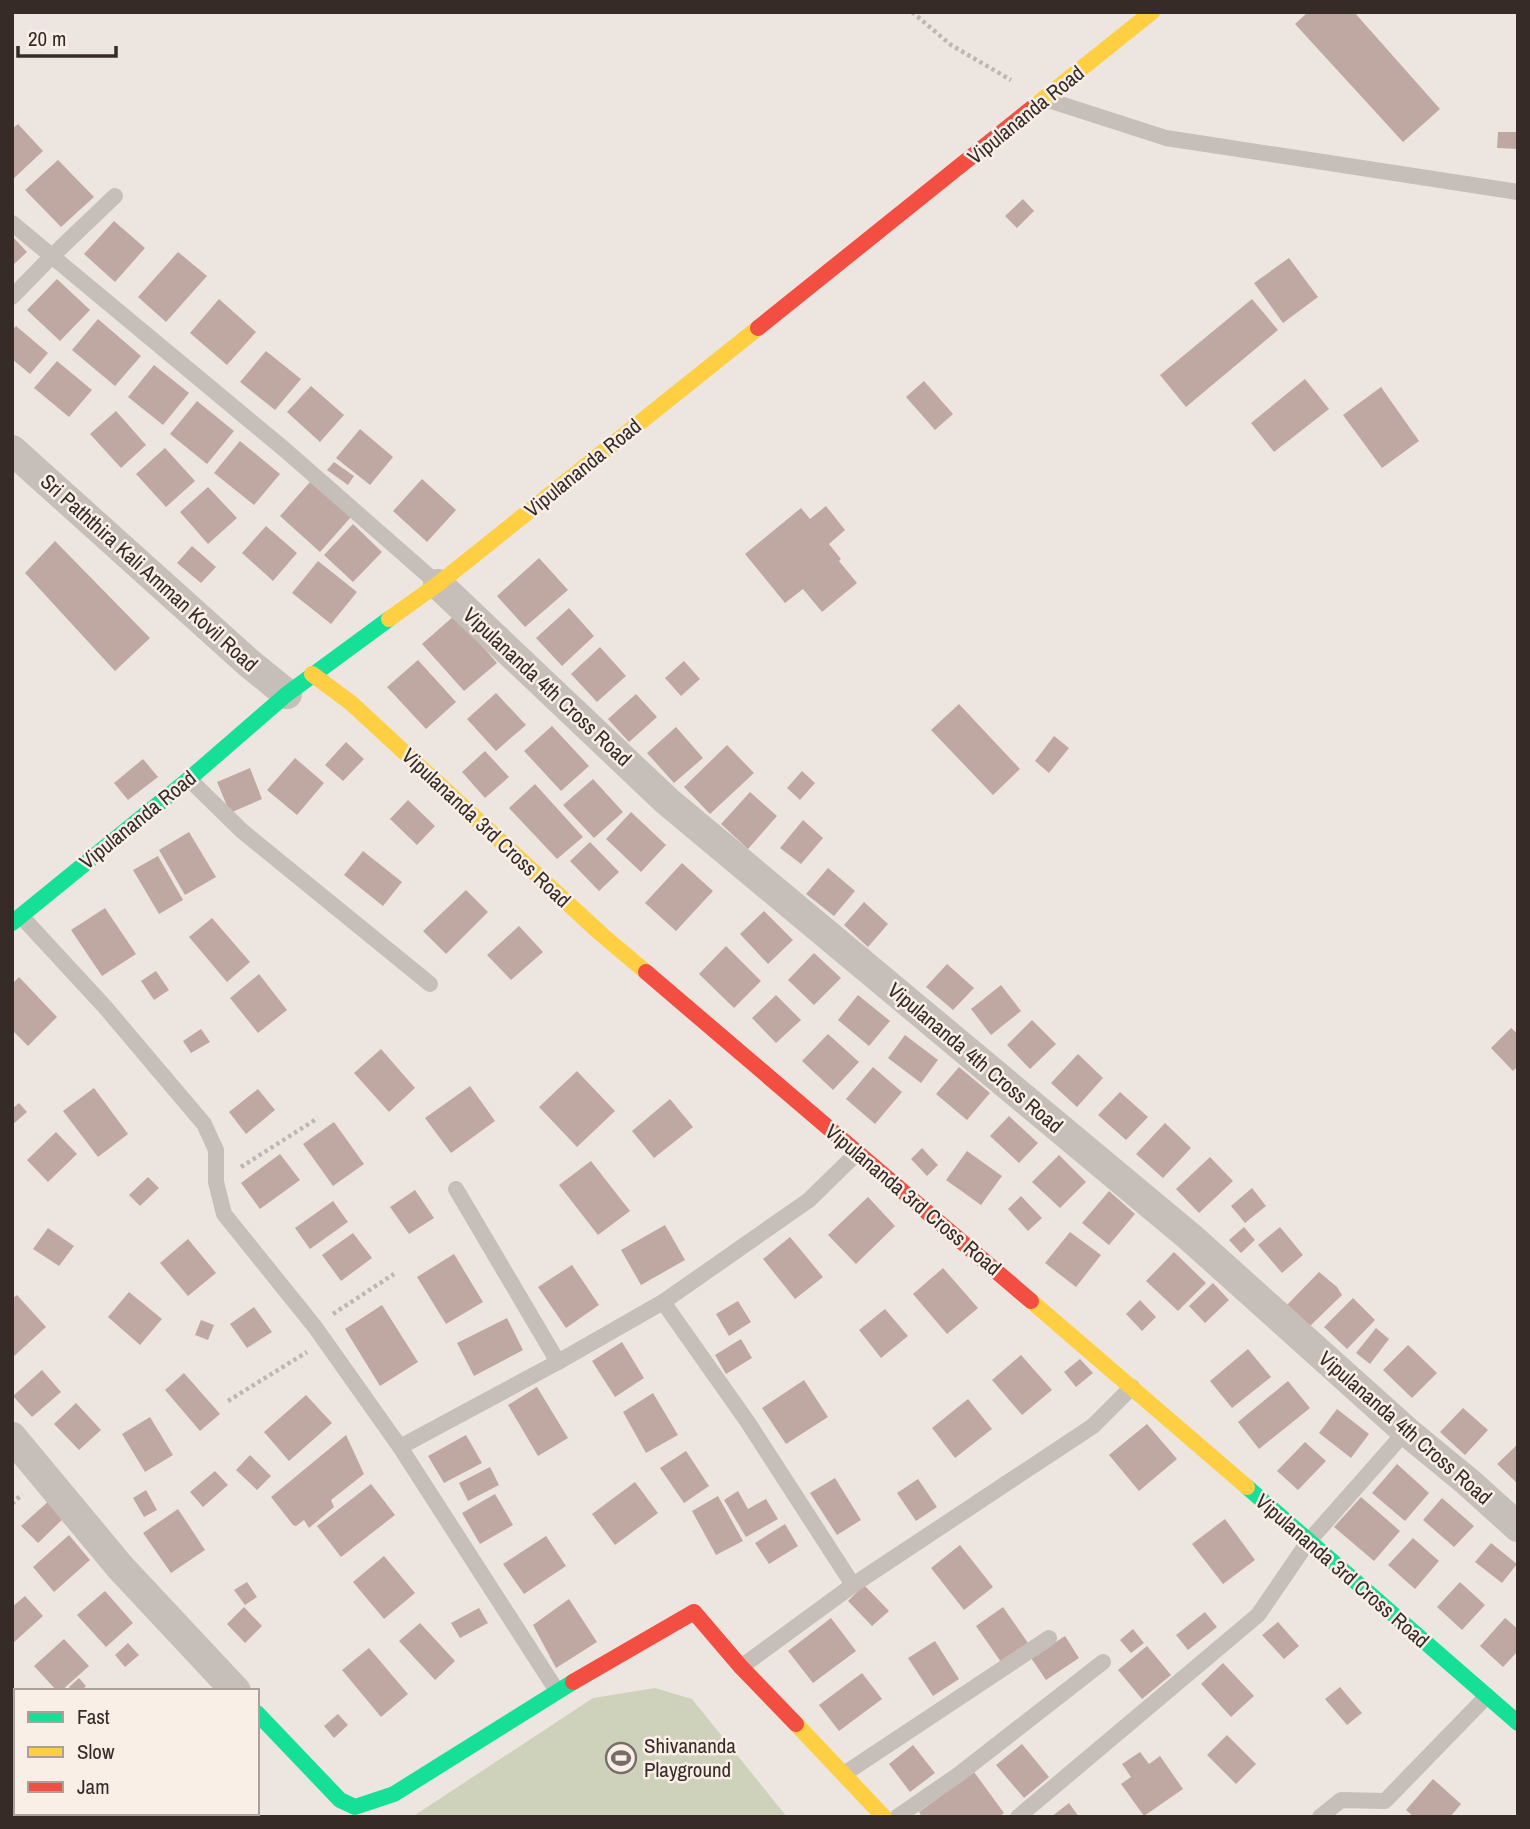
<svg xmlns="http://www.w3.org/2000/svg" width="1530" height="1829" font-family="'Archivo Narrow',sans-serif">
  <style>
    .green { fill: #cfd2ba }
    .building { fill: #c0a8a2 }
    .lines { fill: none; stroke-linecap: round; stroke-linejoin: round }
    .path { stroke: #beb6b2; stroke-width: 4.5; stroke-dasharray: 3.5 3.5; stroke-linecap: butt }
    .lane { stroke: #c6beb9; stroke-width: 16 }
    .street { stroke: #c6beb9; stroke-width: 30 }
    .fast { stroke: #16e098; stroke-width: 16 }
    .slow { stroke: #ffcf43; stroke-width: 16 }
    .jam { stroke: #f24e42; stroke-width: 16 }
    .labels { text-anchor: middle; stroke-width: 5; stroke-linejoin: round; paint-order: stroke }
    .street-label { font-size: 21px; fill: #362b27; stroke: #f9efe7 }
    .poi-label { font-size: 21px; fill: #362b27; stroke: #f9efe7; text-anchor: start }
  </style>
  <rect width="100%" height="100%" fill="#ede6e0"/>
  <path class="green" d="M655,1688L692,1699L787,1817H412L593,1698Z"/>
  <g class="building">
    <path d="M1308,12H1354L1440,109L1403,142L1295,24Z"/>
    <path d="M18,124L43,151L12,180V129Z"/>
    <path d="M1498,132H1518V149L1497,148Z"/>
    <path d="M58,160L94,197L61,227L25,190Z"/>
    <path d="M1023,199L1034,211L1017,228L1005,216Z"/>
    <path d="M114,221L145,248L115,282L84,254Z"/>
    <path d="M12,236L27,252L12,266Z"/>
    <path d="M178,252L207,276L166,322L138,297Z"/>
    <path d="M1289,258L1318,297L1283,323L1254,283Z"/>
    <path d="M57,279L90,310L60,341L27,310Z"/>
    <path d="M219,299L256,332L227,365L190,333Z"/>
    <path d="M1252,299L1278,330L1186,407L1160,375Z"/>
    <path d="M98,319L141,356L115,386L72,350Z"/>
    <path d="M16,326L48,353L30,374L12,359V331Z"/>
    <path d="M266,351L301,379L275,410L240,382Z"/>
    <path d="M57,361L92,390L69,417L34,388Z"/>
    <path d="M154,365L189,393L163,425L128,397Z"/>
    <path d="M1305,379L1329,409L1274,452L1251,423Z"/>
    <path d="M924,381L953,414L935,430L906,397Z"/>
    <path d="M311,386L344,415L320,442L287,412Z"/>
    <path d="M1381,387L1419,441L1382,468L1343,415Z"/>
    <path d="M197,401L234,431L207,464L170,434Z"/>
    <path d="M116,411L146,445L121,468L90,434Z"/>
    <path d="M360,429L393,457L370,485L336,458Z"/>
    <path d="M240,441L280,474L254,505L214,473Z"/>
    <path d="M165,448L195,481L166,507L136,474Z"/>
    <path d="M334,462L354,476L348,485L327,470Z"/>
    <path d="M422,479L456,510L427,542L393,511Z"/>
    <path d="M310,482L351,517L320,552L280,516Z"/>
    <path d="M208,487L237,518L208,544L180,512Z"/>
    <path d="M826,506L845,530L829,544L841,559L839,561L857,583L822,612L803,589L785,603L745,554L801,508L810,519Z"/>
    <path d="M353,524L382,552L353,582L324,555Z"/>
    <path d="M266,526L297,553L273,581L242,553Z"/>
    <path d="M55,541L150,638L115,671L25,573Z"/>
    <path d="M192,546L216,567L201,583L177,563Z"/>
    <path d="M539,558L568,590L525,627L497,596Z"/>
    <path d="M318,561L357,592L331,624L292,593Z"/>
    <path d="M569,608L594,636L562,666L536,638Z"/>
    <path d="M455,615L497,663L464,691L422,644Z"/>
    <path d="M600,647L626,676L597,702L571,674Z"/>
    <path d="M418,660L456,702L426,729L387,687Z"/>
    <path d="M684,661L700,679L681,696L665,678Z"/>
    <path d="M496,693L526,725L496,751L467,719Z"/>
    <path d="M636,694L657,717L629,742L608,719Z"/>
    <path d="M959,704L1020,769L993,795L931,730Z"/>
    <path d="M552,726L589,766L561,791L524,751Z"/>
    <path d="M676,727L703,758L674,783L647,753Z"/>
    <path d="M1054,736L1069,748L1049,773L1035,761Z"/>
    <path d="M346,742L364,759L343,781L325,765Z"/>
    <path d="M727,745L754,773L710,814L684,787Z"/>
    <path d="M485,751L509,777L485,798L462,772Z"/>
    <path d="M295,758L324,783L297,815L267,790Z"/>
    <path d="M143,759L158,777L128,800L114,783Z"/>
    <path d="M250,768L262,799L230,813L217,782Z"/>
    <path d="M802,771L815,783L800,800L787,788Z"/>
    <path d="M593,779L623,812L594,838L563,805Z"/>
    <path d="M535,784L583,837L557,859L509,808Z"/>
    <path d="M750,792L777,816L748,849L721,824Z"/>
    <path d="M408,800L435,826L417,845L390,819Z"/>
    <path d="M631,812L666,845L641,872L606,839Z"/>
    <path d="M803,820L823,838L801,864L780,848Z"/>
    <path d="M189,832L216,877L185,895L159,850Z"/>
    <path d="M590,842L619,872L599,891L570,861Z"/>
    <path d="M363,851L402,882L383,906L344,875Z"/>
    <path d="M158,856L183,900L159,914L133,870Z"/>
    <path d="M682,863L713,891L676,931L645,903Z"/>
    <path d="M828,868L855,891L834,916L806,894Z"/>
    <path d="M466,890L488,912L446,954L423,931Z"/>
    <path d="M864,902L888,924L868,947L844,925Z"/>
    <path d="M105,908L136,954L102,976L71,930Z"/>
    <path d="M764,911L793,940L768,964L740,934Z"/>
    <path d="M212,918L250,962L227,982L189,937Z"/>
    <path d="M519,926L543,952L511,980L487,955Z"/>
    <path d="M726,946L761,981L734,1008L699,974Z"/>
    <path d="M814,953L841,978L814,1005L788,980Z"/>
    <path d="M947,964L974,988L953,1010L926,987Z"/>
    <path d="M156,971L169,990L154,1000L141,981Z"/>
    <path d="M259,974L287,1010L258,1033L230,998Z"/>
    <path d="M19,977L57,1017L28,1046L12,1030V984Z"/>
    <path d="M1001,985L1021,1011L991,1035L971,1009Z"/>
    <path d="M776,995L801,1020L776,1043L752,1018Z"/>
    <path d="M858,995L890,1021L869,1046L838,1020Z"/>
    <path d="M1032,1020L1056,1044L1030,1069L1007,1045Z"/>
    <path d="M1511,1028L1518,1034V1066L1513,1071L1491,1048Z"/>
    <path d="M201,1029L210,1042L191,1053L183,1041Z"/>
    <path d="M828,1034L859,1062L833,1090L802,1061Z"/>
    <path d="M905,1035L938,1060L921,1083L888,1058Z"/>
    <path d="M381,1049L415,1088L389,1112L354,1073Z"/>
    <path d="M1078,1054L1103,1078L1077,1107L1051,1083Z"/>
    <path d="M873,1067L902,1092L875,1124L846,1099Z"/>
    <path d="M959,1067L990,1093L967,1120L936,1094Z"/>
    <path d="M577,1071L615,1111L577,1147L539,1107Z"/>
    <path d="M470,1086L495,1121L451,1153L425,1118Z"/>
    <path d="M94,1088L128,1134L98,1157L63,1111Z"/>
    <path d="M258,1089L275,1110L246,1134L229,1112Z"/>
    <path d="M1120,1092L1148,1117L1126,1140L1098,1115Z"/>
    <path d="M670,1099L693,1127L654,1158L632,1131Z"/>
    <path d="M19,1103L27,1112L12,1125V1109Z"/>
    <path d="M1009,1116L1038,1143L1019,1163L990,1136Z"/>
    <path d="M334,1122L364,1164L333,1186L303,1144Z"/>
    <path d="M1165,1123L1191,1148L1163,1178L1136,1154Z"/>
    <path d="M56,1132L77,1154L48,1182L27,1160Z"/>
    <path d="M922,1148L938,1165L927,1176L911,1159Z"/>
    <path d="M967,1151L1002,1176L981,1205L946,1180Z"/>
    <path d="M280,1154L300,1180L260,1209L241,1183Z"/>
    <path d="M1059,1155L1086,1182L1060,1208L1032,1182Z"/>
    <path d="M1210,1157L1233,1181L1199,1213L1176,1189Z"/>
    <path d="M591,1161L630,1211L598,1235L559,1185Z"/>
    <path d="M148,1177L159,1188L140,1206L129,1195Z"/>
    <path d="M1252,1188L1266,1206L1245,1223L1231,1206Z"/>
    <path d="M415,1190L434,1218L409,1234L390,1207Z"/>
    <path d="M1109,1191L1135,1214L1109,1245L1082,1223Z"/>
    <path d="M1021,1196L1042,1218L1028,1231L1008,1209Z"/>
    <path d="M868,1197L895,1226L856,1264L828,1235Z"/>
    <path d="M333,1201L348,1222L310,1249L295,1228Z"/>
    <path d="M665,1225L685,1260L641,1285L621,1250Z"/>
    <path d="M1244,1227L1255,1240L1241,1253L1229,1240Z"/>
    <path d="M1280,1227L1303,1255L1282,1273L1258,1245Z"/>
    <path d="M48,1228L74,1246L59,1266L33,1249Z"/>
    <path d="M1070,1232L1101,1255L1076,1287L1045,1263Z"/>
    <path d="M353,1233L372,1258L341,1281L322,1255Z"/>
    <path d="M790,1237L823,1277L795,1299L763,1259Z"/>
    <path d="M188,1239L216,1273L188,1296L160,1263Z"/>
    <path d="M1174,1252L1206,1283L1178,1311L1146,1281Z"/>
    <path d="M454,1254L483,1302L446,1324L417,1277Z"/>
    <path d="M572,1265L599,1305L566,1328L538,1287Z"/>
    <path d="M943,1268L978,1308L947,1334L913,1294Z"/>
    <path d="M1319,1272L1337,1287L1342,1295L1308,1328L1286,1306Z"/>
    <path d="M1213,1283L1229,1300L1205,1323L1189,1306Z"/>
    <path d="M129,1292L162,1319L140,1345L108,1317Z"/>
    <path d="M17,1295L46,1327L12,1358V1299Z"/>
    <path d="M1353,1298L1375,1320L1347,1349L1324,1327Z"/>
    <path d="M1140,1300L1156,1317L1142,1331L1126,1314Z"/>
    <path d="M738,1301L751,1322L729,1336L716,1314Z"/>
    <path d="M382,1305L418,1362L380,1386L345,1329Z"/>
    <path d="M254,1307L272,1332L247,1348L230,1324Z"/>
    <path d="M885,1309L908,1336L881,1358L859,1330Z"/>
    <path d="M507,1318L523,1350L474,1376L457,1343Z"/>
    <path d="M201,1320L214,1325L208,1340L195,1335Z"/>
    <path d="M1376,1328L1389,1339L1370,1364L1356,1353Z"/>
    <path d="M741,1339L752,1358L726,1374L715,1355Z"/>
    <path d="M622,1342L644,1378L615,1397L592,1361Z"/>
    <path d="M1408,1345L1437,1373L1412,1398L1383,1370Z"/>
    <path d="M1248,1349L1271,1377L1232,1408L1210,1381Z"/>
    <path d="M1021,1355L1052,1390L1022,1415L992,1380Z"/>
    <path d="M1080,1359L1093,1373L1076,1387L1064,1372Z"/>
    <path d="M42,1370L61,1392L32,1417L13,1396Z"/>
    <path d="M184,1373L220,1414L200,1431L165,1390Z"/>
    <path d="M804,1380L828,1417L786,1444L762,1408Z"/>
    <path d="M1288,1381L1310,1408L1259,1449L1238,1422Z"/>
    <path d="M537,1387L568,1438L538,1456L508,1405Z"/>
    <path d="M653,1393L678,1435L646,1453L623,1412Z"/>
    <path d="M306,1395L332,1423L289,1461L264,1432Z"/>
    <path d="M968,1399L992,1429L955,1458L932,1428Z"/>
    <path d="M76,1403L101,1430L79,1450L54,1424Z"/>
    <path d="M1463,1408L1488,1430L1465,1455L1440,1432Z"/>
    <path d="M1337,1409L1369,1434L1351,1458L1319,1433Z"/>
    <path d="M150,1417L173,1455L145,1472L122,1434Z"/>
    <path d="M1147,1424L1177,1459L1139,1491L1109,1455Z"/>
    <path d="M346,1435L364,1474L331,1500L334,1507L309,1528L304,1520L296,1526L293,1525L271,1497Z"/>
    <path d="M466,1435L482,1463L444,1483L428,1456Z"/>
    <path d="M1305,1442L1326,1461L1298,1490L1277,1471Z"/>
    <path d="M1518,1444V1484L1497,1464Z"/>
    <path d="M686,1451L709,1486L684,1503L660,1468Z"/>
    <path d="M250,1455L271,1476L257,1490L236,1470Z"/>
    <path d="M1397,1464L1429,1493L1405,1521L1372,1493Z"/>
    <path d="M490,1467L499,1485L468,1501L459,1483Z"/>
    <path d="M215,1471L228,1485L203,1507L190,1492Z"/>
    <path d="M835,1478L861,1520L837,1535L810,1493Z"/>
    <path d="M918,1479L937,1507L916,1521L897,1493Z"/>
    <path d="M635,1482L658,1513L615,1545L592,1514Z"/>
    <path d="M371,1484L395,1515L341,1557L317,1526Z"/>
    <path d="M146,1490L157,1510L144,1517L133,1498Z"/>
    <path d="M738,1491L748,1509L766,1499L778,1519L746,1537L724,1500Z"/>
    <path d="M495,1494L513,1525L480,1544L462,1513Z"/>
    <path d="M718,1496L743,1541L716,1555L692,1511Z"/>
    <path d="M1361,1497L1400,1531L1374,1561L1334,1527Z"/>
    <path d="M1442,1498L1474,1526L1454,1547L1423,1520Z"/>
    <path d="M50,1500L66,1516L38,1543L21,1526Z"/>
    <path d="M178,1509L205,1550L171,1573L143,1533Z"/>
    <path d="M1225,1519L1255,1560L1223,1584L1192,1544Z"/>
    <path d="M785,1524L798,1546L769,1564L755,1543Z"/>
    <path d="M69,1535L90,1560L54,1592L33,1567Z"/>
    <path d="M546,1536L566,1566L524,1594L503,1564Z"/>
    <path d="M1413,1538L1439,1561L1415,1589L1388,1565Z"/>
    <path d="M1491,1543L1517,1564L1502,1583L1475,1562Z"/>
    <path d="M960,1545L993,1587L964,1610L931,1568Z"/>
    <path d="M384,1556L415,1593L384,1619L353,1582Z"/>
    <path d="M247,1582L257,1597L245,1605L234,1590Z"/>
    <path d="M1460,1582L1485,1605L1462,1630L1437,1607Z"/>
    <path d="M864,1585L889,1611L872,1626L848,1601Z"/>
    <path d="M105,1591L133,1623L106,1647L77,1615Z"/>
    <path d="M25,1596L43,1616L12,1644V1607Z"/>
    <path d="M569,1599L597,1642L556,1668L533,1625Z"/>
    <path d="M244,1607L262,1626L245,1643L227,1624Z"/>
    <path d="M1003,1607L1028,1643L1001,1662L976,1626Z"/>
    <path d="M479,1608L488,1623L460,1638L451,1623Z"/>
    <path d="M1205,1612L1217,1627L1188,1650L1176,1635Z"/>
    <path d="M831,1618L856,1651L813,1683L788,1651Z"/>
    <path d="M1505,1618L1518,1629V1651L1503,1667L1480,1646Z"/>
    <path d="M1278,1622L1299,1646L1284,1659L1262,1635Z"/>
    <path d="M420,1623L455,1661L435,1680L399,1641Z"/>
    <path d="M1133,1629L1144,1643L1131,1653L1120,1640Z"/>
    <path d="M1065,1636L1079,1658L1046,1680L1031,1658Z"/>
    <path d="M64,1639L89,1666L61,1691H57L34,1666Z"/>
    <path d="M935,1641L959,1679L933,1696L908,1658Z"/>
    <path d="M128,1643L139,1655L125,1667L115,1655Z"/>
    <path d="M1147,1646L1171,1675L1142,1699L1118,1670Z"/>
    <path d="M369,1648L408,1694L381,1717L342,1670Z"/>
    <path d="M1223,1663L1254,1696L1231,1717L1201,1684Z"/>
    <path d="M862,1673L882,1699L839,1731L819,1705Z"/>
    <path d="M79,1678L86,1686L81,1691H73L69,1687Z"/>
    <path d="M1340,1687L1362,1713L1347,1725L1325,1699Z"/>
    <path d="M338,1714L348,1725L334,1738L324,1726Z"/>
    <path d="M16,1735V1781L12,1776V1738Z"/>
    <path d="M1227,1735L1256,1764L1236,1784L1207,1755Z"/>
    <path d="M1022,1744L1049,1777L1024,1798L996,1765Z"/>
    <path d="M913,1745L935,1773L910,1792L889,1764Z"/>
    <path d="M1140,1752L1149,1764L1160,1756L1183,1789L1144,1816L1121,1784L1131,1777L1122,1764Z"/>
    <path d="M974,1772L1004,1813L999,1817H922L919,1812Z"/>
    <path d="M12,1779L16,1784V1811L12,1805Z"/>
    <path d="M1433,1779L1461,1804L1450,1817H1414L1406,1810Z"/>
    <path d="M1069,1803L1079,1817H1051Z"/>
  </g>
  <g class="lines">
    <g class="path">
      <path d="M912,12L951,45L1011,80"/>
      <path d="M241,1167L318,1118"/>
      <path d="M333,1314L394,1274"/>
      <path d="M228,1401L307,1352"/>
      <path d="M12,1504L22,1494"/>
    </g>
    <g class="lane">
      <path d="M1048,100L1166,138L1518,192"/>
      <path d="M12,223L284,449L438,584"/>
      <path d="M12,297L51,257L115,196"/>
      <path d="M189,779L242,831L430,984"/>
      <path d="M21,916L105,1007L204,1124L216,1150V1182L224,1214L315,1327L400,1447L557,1691"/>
      <path d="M456,1189L558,1362"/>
      <path d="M663,1302L747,1421L853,1585"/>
      <path d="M400,1447L558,1362L663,1302L809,1200L857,1153"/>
      <path d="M741,1667L853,1585L1093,1426L1132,1387"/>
      <path d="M844,1774L1049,1638"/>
      <path d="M897,1817L958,1775L1103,1662"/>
      <path d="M1018,1817L1258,1615L1308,1542L1406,1431"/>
      <path d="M1320,1817L1341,1800L1385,1801L1487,1696"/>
    </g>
    <g class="street">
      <path d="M12,450L250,664L287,694"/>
      <path d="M438,584L667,801L1190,1237L1406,1431L1468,1482L1518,1527"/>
      <path d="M12,1437L120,1567L236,1691"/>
    </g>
    <g class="fast">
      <path d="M12,923L189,779L287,694L389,619"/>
      <path d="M1247,1487L1518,1723"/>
      <path d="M257,1713L340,1800L355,1807L394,1794L573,1682"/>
    </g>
    <g class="slow">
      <path d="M1032,108L1152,12"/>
      <path d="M389,619L438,584L758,328"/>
      <path d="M312,674L351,703L601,934L646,972"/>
      <path d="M1031,1301L1247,1487"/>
      <path d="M796,1724L884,1817"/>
    </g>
    <g class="jam">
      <path d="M758,328L1032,108"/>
      <path d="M646,972L1031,1301"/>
      <path d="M573,1682L694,1612L741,1667L796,1724"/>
    </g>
  </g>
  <defs>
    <g id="stadium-ring" transform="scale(1.575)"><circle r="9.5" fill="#f9efe7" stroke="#766c68" stroke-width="1.5"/><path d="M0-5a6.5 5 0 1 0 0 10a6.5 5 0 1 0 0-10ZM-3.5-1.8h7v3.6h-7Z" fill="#766c68"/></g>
  </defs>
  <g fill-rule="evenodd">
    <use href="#stadium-ring" x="621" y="1758"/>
  </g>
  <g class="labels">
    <g class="street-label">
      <text transform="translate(1026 115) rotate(-39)" y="7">Vipulananda Road</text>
      <text transform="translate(583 468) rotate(-39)" y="7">Vipulananda Road</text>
      <text transform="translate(149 573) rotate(42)" y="7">Sri Paththira Kali Amman Kovil Road</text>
      <text transform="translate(547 687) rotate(43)" y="7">Vipulananda 4th Cross Road</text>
      <text transform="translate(138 820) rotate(-39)" y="7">Vipulananda Road</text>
      <text transform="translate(486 828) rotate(43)" y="7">Vipulananda 3rd Cross Road</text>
      <text transform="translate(975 1058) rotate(40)" y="7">Vipulananda 4th Cross Road</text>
      <text transform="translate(913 1200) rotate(40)" y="7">Vipulananda 3rd Cross Road</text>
      <text transform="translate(1405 1428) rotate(41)" y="7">Vipulananda 4th Cross Road</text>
      <text transform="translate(1342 1571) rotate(41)" y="7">Vipulananda 3rd Cross Road</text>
    </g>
    <g class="poi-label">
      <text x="644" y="1753">Shivananda<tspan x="644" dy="24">Playground</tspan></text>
    </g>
  </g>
  <rect width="1530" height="1829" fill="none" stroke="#362b27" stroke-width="28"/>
  <rect x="14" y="1689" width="245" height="126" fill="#f9efe7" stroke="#aba19a" stroke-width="2"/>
  <rect x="28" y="1712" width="35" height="10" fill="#16e098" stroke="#aba19a" stroke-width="2"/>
  <text x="77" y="1724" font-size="21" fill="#362b27">Fast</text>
  <rect x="28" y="1747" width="35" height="10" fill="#ffcf43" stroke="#aba19a" stroke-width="2"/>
  <text x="77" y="1759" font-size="21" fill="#362b27">Slow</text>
  <rect x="28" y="1782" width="35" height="10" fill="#f24e42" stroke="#aba19a" stroke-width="2"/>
  <text x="77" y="1794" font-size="21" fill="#362b27">Jam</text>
  <path d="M18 46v10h98v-10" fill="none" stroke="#362b27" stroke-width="3.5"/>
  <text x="28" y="46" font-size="21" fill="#362b27" stroke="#f9efe7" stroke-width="5" paint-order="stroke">20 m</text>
</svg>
